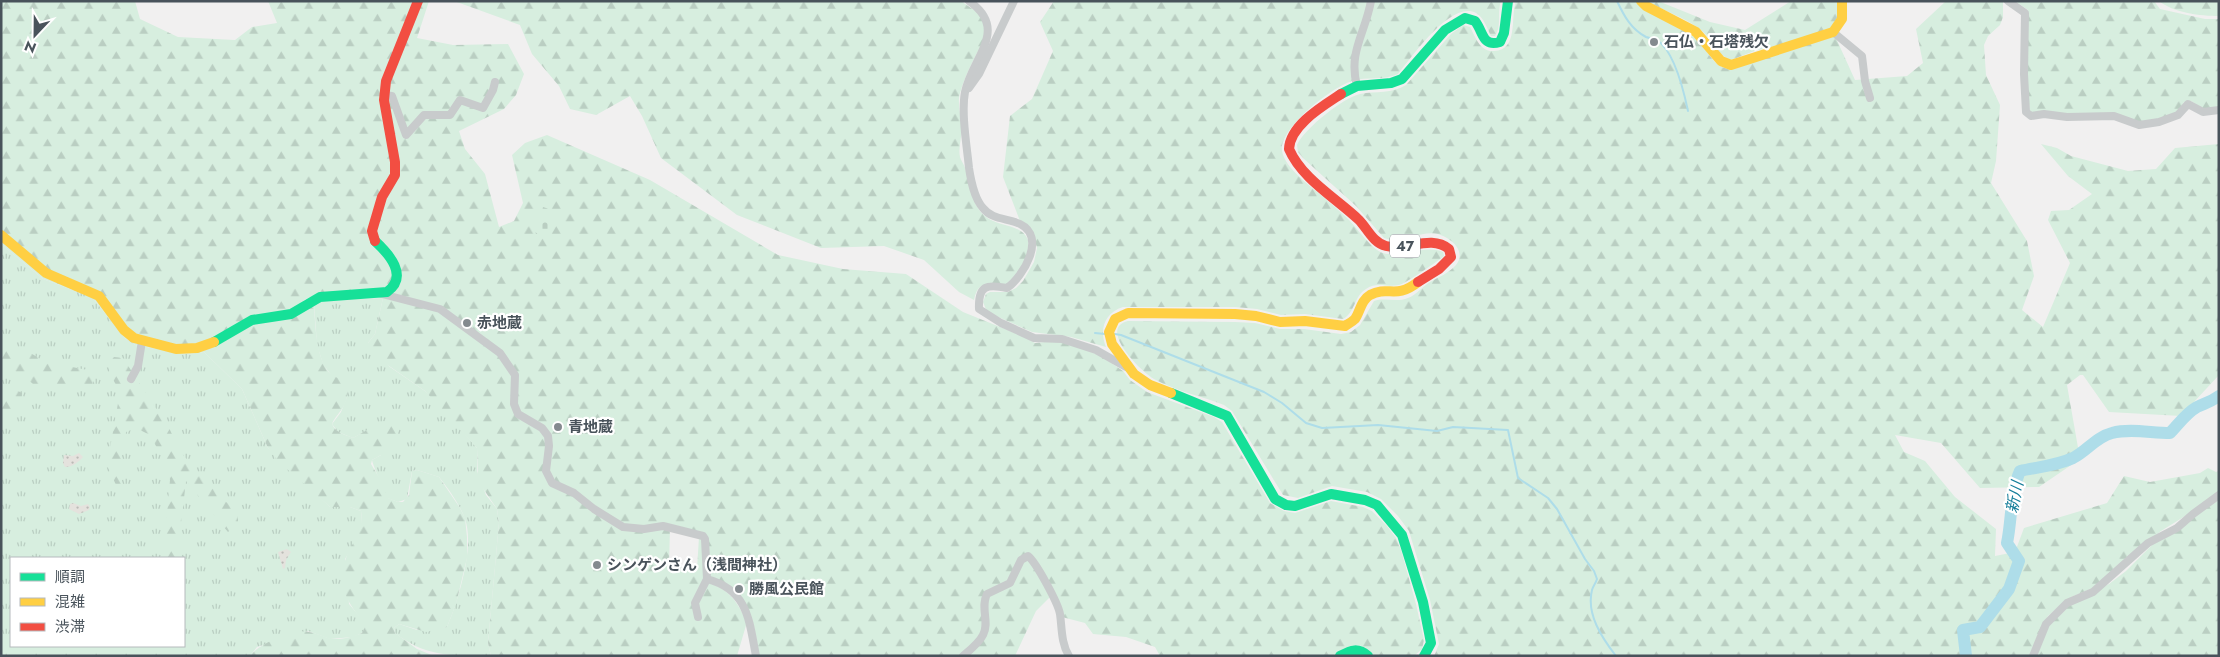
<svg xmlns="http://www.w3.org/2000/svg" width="2220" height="657" font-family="Jost,'Noto Sans JP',sans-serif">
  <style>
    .grass { fill: url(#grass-tufts); fill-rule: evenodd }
    .forest { fill: url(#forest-firs) }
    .sand { fill: url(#sand-dots) }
    .cemetery { fill: url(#cemetery-stones) }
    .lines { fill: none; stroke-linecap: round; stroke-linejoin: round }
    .stream { stroke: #aedde9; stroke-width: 2 }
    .river { stroke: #aedde9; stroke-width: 12 }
    .street { stroke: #c8cbcc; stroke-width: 8 }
    .fast { stroke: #16e098; stroke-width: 10 }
    .slow { stroke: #ffcf43; stroke-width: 10 }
    .jam { stroke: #f24e42; stroke-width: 10 }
    .poi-dot { fill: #848a8f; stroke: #fff; stroke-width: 2 }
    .labels { text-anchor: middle; stroke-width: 4.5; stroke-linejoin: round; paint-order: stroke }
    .shield { fill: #fff; stroke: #80878c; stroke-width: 1 }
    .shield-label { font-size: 14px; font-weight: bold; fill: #49535b }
    .poi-label { font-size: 15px; font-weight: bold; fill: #49535b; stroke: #fff; text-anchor: start }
    .water-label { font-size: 16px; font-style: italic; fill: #167e9a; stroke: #fff }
  </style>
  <defs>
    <pattern id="grass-tufts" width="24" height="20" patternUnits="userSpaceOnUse" patternTransform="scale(1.25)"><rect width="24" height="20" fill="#d7eedf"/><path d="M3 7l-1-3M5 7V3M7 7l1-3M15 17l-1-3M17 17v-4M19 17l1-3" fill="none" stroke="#bacec2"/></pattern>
    <pattern id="forest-firs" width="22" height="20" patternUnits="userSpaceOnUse" patternTransform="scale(1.25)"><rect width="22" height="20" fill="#d7eedf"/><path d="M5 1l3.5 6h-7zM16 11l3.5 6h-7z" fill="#bacec2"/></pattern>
    <pattern id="sand-dots" width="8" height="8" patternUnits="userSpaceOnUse" patternTransform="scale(1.25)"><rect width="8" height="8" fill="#e4e2dd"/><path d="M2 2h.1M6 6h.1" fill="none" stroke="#bbbab6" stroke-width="1.8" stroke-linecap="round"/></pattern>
    <pattern id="cemetery-stones" width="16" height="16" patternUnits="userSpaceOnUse" patternTransform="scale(1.25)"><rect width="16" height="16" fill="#d7eedf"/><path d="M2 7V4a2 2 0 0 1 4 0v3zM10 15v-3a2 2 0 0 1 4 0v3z" fill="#bacec2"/></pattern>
  </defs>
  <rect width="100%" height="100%" fill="#f1f0f0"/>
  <g class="grass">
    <path d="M1,244L43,279L92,297L125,338L135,345L187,354L204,352L242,389L268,448L330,507H350L361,511L362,524L359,536L345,559L349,604L367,625L362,633L353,637L330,639L308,631L257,647L250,656H1ZM11,558H184V646H11Z"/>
    <path d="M383,298L375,334L368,343L390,367L425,391L438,403L477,448V471L486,495L497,509L499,523L488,643L491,656C453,656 425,657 395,633L394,628L399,624L417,630L447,627C458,601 475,547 465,519C460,505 448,488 439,477L417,470L412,471L407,499L398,502L387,498C385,493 372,463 372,460L381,455L366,431L353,438L338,432L332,424L341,412L347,397L323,364L317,345L314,303L321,300Z"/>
  </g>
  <g class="forest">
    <path d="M1,1H135L140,19L178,37L235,40L252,27L277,23L268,1H429L417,38L453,45L508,44L524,74L516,95L504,109L459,131L465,149L485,174L499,227L514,221L523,203L512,155L525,143L547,135L650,180L778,255L843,269L906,274L963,312L1020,335L1035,343L1054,341L1071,344L1101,356L1123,371L1130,380L1147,392L1214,417L1222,422L1270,503L1284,511L1295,513L1331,501L1363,507L1372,511L1387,526L1396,538L1401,550L1416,604L1424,640L1422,649L1414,656H1374C1358,639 1351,644 1334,656H1160L1155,647L1126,637L1093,634L1085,623L1062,617L1038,562L1028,554C1016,554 1016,569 1011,577C1005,585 990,586 984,594C976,606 987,620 982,633C978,641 967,649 960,656H759C754,619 750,590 709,577L708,538L689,531L630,527L553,482L548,471L551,442L517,408L515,370L454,316L415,301L319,293L304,300L299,306L254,323L314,303C315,323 316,363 332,375C336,378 343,379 347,381C349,393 347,404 339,413C336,417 334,419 332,424C336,433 344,434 353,438L381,422L386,421L396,424C404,441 386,453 372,460L371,464L380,479L388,498L398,502H403L409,495L412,471L417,470L439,477L460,508L465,518L467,537V558L456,604L447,627L426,632L399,624L394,628L395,633L417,649L434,656H250C260,643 293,629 309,632C316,633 322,636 328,638C338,641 352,637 362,633L366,625C349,605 335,586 346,558C353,539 364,535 361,511L350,507H330L279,462L268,448L242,389L204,352L187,354L135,345L125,338L92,297L43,279L1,244Z"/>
    <path d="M454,1H961L981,15L987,33C978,52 966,72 960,93C957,103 961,116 962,127C962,136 958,148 960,157C961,161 964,164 965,168C970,184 971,204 985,216C998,228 1028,223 1029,246C1029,258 1018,280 1006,284C991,289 979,276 974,300L959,292L924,260L884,246L821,248L737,215L661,158L642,116L630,96L596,115L570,109L559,86L532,54L520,25Z"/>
    <path d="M1054,1H1501C1497,12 1502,27 1495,36H1491C1487,28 1484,18 1476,13C1451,0 1412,57 1398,74C1384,81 1367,76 1352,81C1332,87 1279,128 1282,151C1285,168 1309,185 1322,196C1331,204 1340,211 1348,219C1357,228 1372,250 1383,253C1403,259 1423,244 1443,252L1444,256C1438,261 1405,284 1399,285C1388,288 1377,281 1366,289C1354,296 1355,313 1343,319L1305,314L1281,315L1257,309L1235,307H1123C1104,313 1099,330 1106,347L1071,337L1032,332L987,312L983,302L986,294L990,292H1008L1016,288L1023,281L1034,262L1037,248L1033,233L1020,221L1003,177L1010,116L1032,99L1053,51L1040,22Z"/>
    <path d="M1516,1H1635C1652,17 1674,23 1693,36C1708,46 1710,67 1730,69L1835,36L1855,80L1907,76L1923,63L1916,29L1946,1H2003V17L2000,25L1988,36L1984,45L1986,75L2000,105L1996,161L1991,183L2027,241L2034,276L2022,310L2043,327L2070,263L2048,220L2051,211L2069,210L2092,194L2068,176L2041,144L2057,148L2071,156L2128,171L2156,169L2175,148L2219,144V375L2181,416L2109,412L2083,375H2080L2067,385L2080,459L2039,487L1980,488L1941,443L1895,435L1904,452L1925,461L1955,497L1996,529L1995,556L2015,552L2024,528L2107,503L2124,476L2150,482L2200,473L2208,468L2216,472L2219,471V495L2161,531L2093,588L2071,597L2056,609L2048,616L2039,632L2029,656H1434L1439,644L1430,600L1409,531L1398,516L1381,499L1367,492L1332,486L1298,498L1283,495L1232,411L1224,405C1201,396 1176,391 1154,379C1141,372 1097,328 1128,321L1235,322L1255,323L1280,329H1304L1341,334L1351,332L1360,325L1374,301C1385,297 1396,303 1408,298C1416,295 1422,287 1430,282C1439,277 1449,273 1456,265C1467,251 1451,238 1438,234C1420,230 1402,245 1384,238L1356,206L1303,158L1298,152L1297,145C1304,129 1344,97 1360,94C1376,91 1392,94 1406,85L1451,34L1463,25L1470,27C1476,38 1480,52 1494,51C1519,50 1510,17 1516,1Z"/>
    <path d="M1648,1H1658L1710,22L1745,30L1791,1H1837V18L1830,28L1784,45L1757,50L1731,60C1718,55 1715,45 1706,35C1692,19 1666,13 1648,1Z"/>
    <path d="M2015,1H2154L2160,9L2205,19H2219V108L2204,109L2191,101L2184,102L2177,113L2144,123L2113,115L2030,112L2026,77L2028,10Z"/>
    <path d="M2159,1H2219V16C2200,16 2174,13 2159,1Z"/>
    <path d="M383,298L439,311L499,355L511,372L512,404L546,437L544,472L572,495L613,524L670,529L669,566L697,569L699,537L702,538L704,581C730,590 735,598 747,622L737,656H491L488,643L499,523L497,509L478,481L477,448L425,391L369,352L368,343L375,334Z"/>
    <path d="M1,339L6,344L27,351L54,367H72L98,372L92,385L33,384L24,376L1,364Z"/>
    <path d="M114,357L123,358L170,430L181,453L223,499L238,513V524L228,532L186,481L177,558L163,557L170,480L162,457L150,435L136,428L126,432L121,462L122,483L120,486L116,485L107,465L120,392L110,374L108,364Z"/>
    <path d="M14,389L22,393L19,407L1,421V396Z"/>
    <path d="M2219,500V656H2033L2048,624L2073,601L2109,584L2126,571L2155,542Z"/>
    <path d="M1031,560L1050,597L1036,611L1015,656H966L981,641L988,596L1008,587L1023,561Z"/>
  </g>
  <g class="sand">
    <path d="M79,453L83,457C80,461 71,468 65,467L63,463L64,455L73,456Z"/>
    <path d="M73,503L81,506L88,504L90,507L89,510L79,514L69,509L70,504Z"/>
    <path d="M287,549L291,552L286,560L285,568L283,569L278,552Z"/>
  </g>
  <path class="cemetery" d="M543,207L552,210L549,230L536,234L534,229Z"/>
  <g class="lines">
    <g class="stream">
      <path d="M1617,1C1624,16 1631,29 1646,37C1649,38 1654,39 1657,40C1674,51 1684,92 1688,111"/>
      <path d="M1095,333L1105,334"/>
      <path d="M1115,334L1121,335L1264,392L1282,403L1306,423L1322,428L1378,425L1437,431L1453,427L1508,430L1518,478L1548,498L1557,509L1585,559L1594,571L1597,579C1596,583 1593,586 1592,590C1586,614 1602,638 1616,656"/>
    </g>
    <path class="river" d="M1966,656L1963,630L1980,627L2009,589L2019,561L2007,543C2012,519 2010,494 2020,471C2037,467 2056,466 2073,458C2087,451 2096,437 2112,433C2130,428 2151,433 2170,433C2178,425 2186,413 2197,407C2205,403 2211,402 2219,396"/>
    <g class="street">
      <path d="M969,1C1010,30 972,57 965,92C961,113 967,147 969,168C971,181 974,198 983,208C992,220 1008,218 1020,224C1047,237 1023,277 1007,288C987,284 978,285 979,309L1001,323L1034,338L1062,339L1096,350L1126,367"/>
      <path d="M2008,1L2025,13L2024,74L2026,112L2031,116L2044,114L2067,117L2114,116L2139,125L2159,122L2178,115L2188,104L2203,112L2219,110"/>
      <path d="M1833,32L1862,56L1865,81L1870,98"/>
      <path d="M1357,86C1348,52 1365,34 1371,1"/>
      <path d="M969,88L979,74L1014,1"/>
      <path d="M384,95L392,96L406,135L424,115H450L460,100L483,108L493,90L495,82"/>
      <path d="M382,294L440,309L500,353L515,375L514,404L518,414L542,428L548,436L549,446L546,471L552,483L574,493L594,509L623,527L644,529L663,526L703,536L705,539L707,579C748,590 749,620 756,656"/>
      <path d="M131,379L138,366L142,341"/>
      <path d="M698,617L695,603L707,579"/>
      <path d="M963,656C970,650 979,643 983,635C990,622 980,608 987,594L1010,583L1021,560L1028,556C1036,562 1058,603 1060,614C1062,628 1061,643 1069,656"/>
      <path d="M2033,656L2046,624L2067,603L2093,592L2148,543L2177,528L2193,514L2219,495"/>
    </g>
    <g class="fast">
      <path d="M1341,94L1357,86L1391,83L1402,79L1445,30L1465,18L1475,21C1484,33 1482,47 1500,42L1504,33L1508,1"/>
      <path d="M214,342L252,320L291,314L320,297L387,292C409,276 389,254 375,241"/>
      <path d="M1171,393L1227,416L1275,499L1286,505L1295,506L1331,494L1365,500L1377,505L1402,535L1423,602L1431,643L1424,656"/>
      <path d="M1340,656C1351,650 1358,647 1368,656"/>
    </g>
    <g class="slow">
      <path d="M1641,1L1646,6L1696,32L1721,61L1731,65L1833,32L1842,19V1"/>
      <path d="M1,235L46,273L99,296L124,330L134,338L176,349L197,348L214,342"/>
      <path d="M1171,393L1150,385L1134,374L1112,344L1109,332L1115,319L1128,313L1235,314L1256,316L1280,322L1305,321L1345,326C1348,324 1352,322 1355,319C1360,312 1361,300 1370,295C1389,285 1395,300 1418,282"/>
    </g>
    <g class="jam">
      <path d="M1341,94C1323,106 1290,125 1289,149C1302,179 1336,198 1359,220C1367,228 1373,243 1386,246C1407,251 1431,234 1449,249L1451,257L1439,269L1418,282"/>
      <path d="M375,241L372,231L382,197L395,175V162L384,100L386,81L418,1"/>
    </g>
  </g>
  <g class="poi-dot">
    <circle cx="1654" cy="42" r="5"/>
    <circle cx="467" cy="323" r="5"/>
    <circle cx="558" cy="427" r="5"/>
    <circle cx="597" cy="565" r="5"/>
    <circle cx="739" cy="589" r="5"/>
  </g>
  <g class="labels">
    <rect class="shield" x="1390" y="234.5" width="30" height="23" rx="4"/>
    <g class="shield-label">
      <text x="1405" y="251">47</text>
    </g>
    <g class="poi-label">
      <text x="1664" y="47">石仏・石塔残欠</text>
      <text x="477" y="328">赤地蔵</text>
      <text x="568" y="432">青地蔵</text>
      <text x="607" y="570">シンゲンさん（浅間神社）</text>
      <text x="749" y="594">勝風公民館</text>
    </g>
    <g class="water-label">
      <text transform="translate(2014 497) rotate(-79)" y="6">新川</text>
    </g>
  </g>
  <rect width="2220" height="657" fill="none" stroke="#49535b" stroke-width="5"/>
  <rect x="10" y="557" width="175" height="90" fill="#ffffff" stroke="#b6babd"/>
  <rect x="20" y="573" width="25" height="8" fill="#16e098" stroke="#b6babd"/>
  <text x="55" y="582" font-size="15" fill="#49535b">順調</text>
  <rect x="20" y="598" width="25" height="8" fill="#ffcf43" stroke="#b6babd"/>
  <text x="55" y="607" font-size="15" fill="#49535b">混雑</text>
  <rect x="20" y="623" width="25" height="8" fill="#f24e42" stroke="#b6babd"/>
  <text x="55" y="632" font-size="15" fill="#49535b">渋滞</text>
  <g transform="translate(35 35) rotate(202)" stroke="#ffffff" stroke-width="4" paint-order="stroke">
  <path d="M0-4L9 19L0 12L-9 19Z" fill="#49535b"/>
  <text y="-8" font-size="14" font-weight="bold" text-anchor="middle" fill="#49535b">N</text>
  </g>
</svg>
